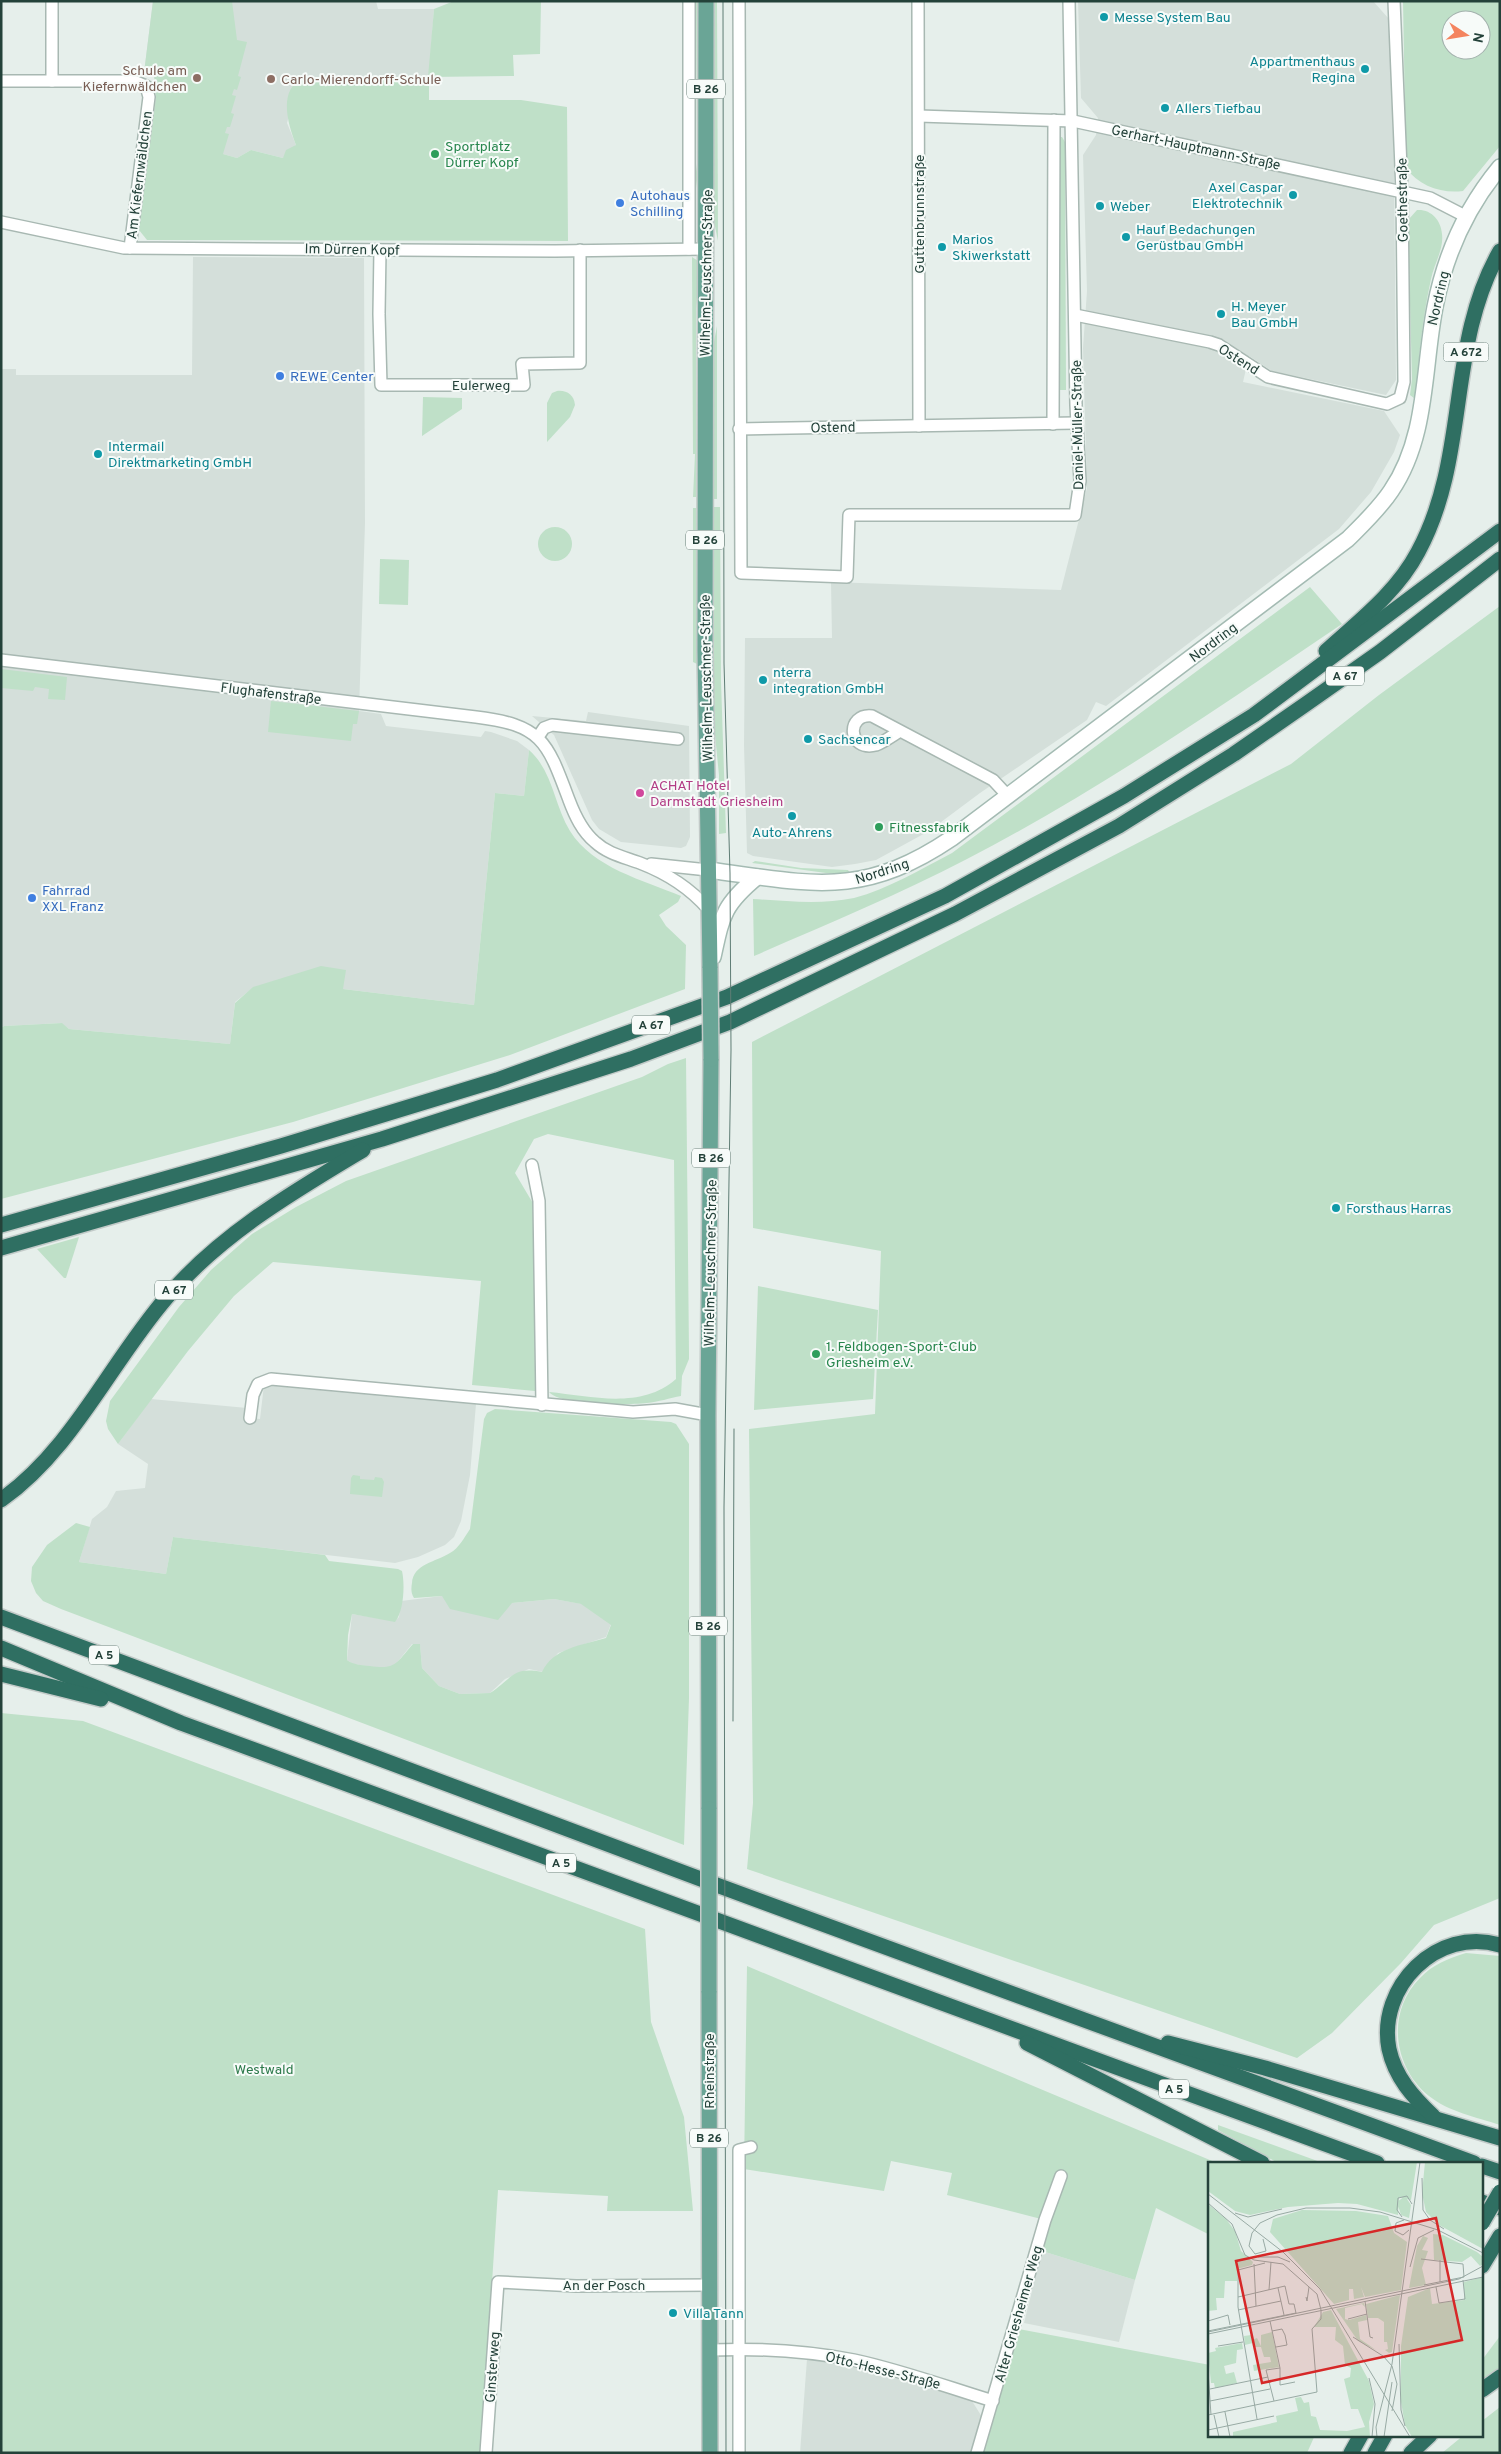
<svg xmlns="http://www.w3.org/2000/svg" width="1501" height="2454" font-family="Overpass,sans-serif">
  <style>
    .built { fill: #d4dfda }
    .green { fill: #bfe0c8; fill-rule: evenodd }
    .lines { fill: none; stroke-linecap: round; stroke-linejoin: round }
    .minor-casing { stroke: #a8b8b2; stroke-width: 14 }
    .secondary-casing { stroke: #a4bbb3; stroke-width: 18 }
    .primary-casing { stroke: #c2cac8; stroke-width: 18 }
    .motorway-casing { stroke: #c2cac8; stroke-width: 18 }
    .minor { stroke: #fff; stroke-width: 11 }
    .secondary { stroke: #fff; stroke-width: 15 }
    .primary { stroke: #6aa596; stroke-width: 15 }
    .motorway { stroke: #2f6f62; stroke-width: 15 }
    .tram { stroke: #5f7d75; stroke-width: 1 }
    .primary-bridge-casing { stroke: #c2cac8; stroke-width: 18; stroke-linecap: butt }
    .motorway-bridge-casing { stroke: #c2cac8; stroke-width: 18; stroke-linecap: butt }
    .primary-bridge { stroke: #6aa596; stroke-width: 15 }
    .motorway-bridge { stroke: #2f6f62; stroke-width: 15 }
    .culture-dot { fill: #0f9aa8; stroke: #f7fbf9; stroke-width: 2 }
    .education-dot { fill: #8d6e63; stroke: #f7fbf9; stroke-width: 2 }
    .leisure-dot { fill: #2e9e5b; stroke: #f7fbf9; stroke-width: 2 }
    .shop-dot { fill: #3f7fe0; stroke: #f7fbf9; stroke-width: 2 }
    .hotel-dot { fill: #d1479c; stroke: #f7fbf9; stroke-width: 2 }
    .labels { text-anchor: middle; stroke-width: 4; stroke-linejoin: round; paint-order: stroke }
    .shield { fill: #f7fbf9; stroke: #637a73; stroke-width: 1 }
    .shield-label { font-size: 12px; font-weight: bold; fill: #24423a }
    .culture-label { font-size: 14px; fill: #0d838f; stroke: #f7fbf9; text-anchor: start }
    .education-label { font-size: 14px; fill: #785e54; stroke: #f7fbf9; text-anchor: end }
    .leisure-label { font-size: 14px; fill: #27864d; stroke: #f7fbf9; text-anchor: start }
    .street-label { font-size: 14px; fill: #24423a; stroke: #f7fbf9 }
    .shop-label { font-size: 14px; fill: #366cbe; stroke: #f7fbf9; text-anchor: start }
    .hotel-label { font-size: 14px; fill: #b23c85; stroke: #f7fbf9; text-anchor: start }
    .park-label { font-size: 14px; fill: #2d7a4b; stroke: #f7fbf9 }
    .inset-road { fill: none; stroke: #98aaa4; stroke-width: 1 }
    .view { fill: #d62828; fill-opacity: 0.15; stroke: #d62828; stroke-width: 2.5 }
    .inset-edge { fill: none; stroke: #24423a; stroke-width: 2.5 }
  </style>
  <rect width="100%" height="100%" fill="#e6efeb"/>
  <g class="built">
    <path d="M153,1H376L378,9H434L429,77L304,78L298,80L287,123L296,145L283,158L251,150L237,158L223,154L150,146L156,98L154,73H144Z"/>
    <path d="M1078,1H1373L1389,19L1394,168L1396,380L1386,395L1272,371L1249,356L1243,382L1384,411L1400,435L1394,452L1371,492L1339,529L1106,706L1096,702L1087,720L980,793L929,831L876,860L855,864L832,867L753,856L747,853L744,745L745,638H832L831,582L1061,590L1087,488L1083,348L1087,291L1083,155L1096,135L1098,118L1081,98Z"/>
    <path d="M193,257L364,258L365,523L359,711L381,714L386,726L481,737L485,731L491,732L517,741L529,750L524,796L495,793L474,1005L343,989L254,987L235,1002L230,1044L69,1029L61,1023L4,1026L1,1028V369H16V375H192Z"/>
    <path d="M588,712L689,726L690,837L686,846L681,848L621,842L599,829L592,820L554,735L532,716L586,721Z"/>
    <path d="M264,1385L476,1404L470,1475L461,1521L454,1537L445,1545L418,1557L395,1563L173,1537L166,1574L79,1562L92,1519L107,1507L116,1491L145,1488L148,1464L118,1444L151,1399L247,1408L246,1417L260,1419Z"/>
    <path d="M442,1596L512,1603L554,1599L582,1604L611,1624L606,1637L558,1653L543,1672L529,1669L505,1679L490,1693L460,1694L439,1686L422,1668L420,1645L412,1644L395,1665L386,1669L353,1664L347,1660L352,1614L395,1621L399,1617L401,1601Z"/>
    <path d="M1042,2251L1135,2280L1119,2342L1024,2323Z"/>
    <path d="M807,2359L836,2361L861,2367L972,2401L982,2417L971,2453H800Z"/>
  </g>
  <g class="green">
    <path d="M153,1H232L237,40L247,42L238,76L241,77L237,90L234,89L232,95L236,96L231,113L234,114L230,127H227L225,133L229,134L223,154L237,158L251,150L283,158L286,150L296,145C288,124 277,89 304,78L428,77L434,9L454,1H541L540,54L513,55L514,76L429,77V100H521L567,107L568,241L147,240L139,230L156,98L154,73H144Z"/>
    <path d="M696,1H700V158L696,188V230L694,229L695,180L697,164Z"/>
    <path d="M712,1H717L718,241L712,212Z"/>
    <path d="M1403,1H1500V146L1463,191C1442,194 1419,186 1406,168ZM1451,20H1481V50H1451Z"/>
    <path d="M1058,137H1062L1065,142L1066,390H1059Z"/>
    <path d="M1417,210C1431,209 1441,220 1442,234C1444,249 1434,264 1431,279C1423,316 1418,356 1417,394L1414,398L1410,395L1412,379L1408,227L1409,219Z"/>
    <path d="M692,257L698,261L700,266L696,308V497H693L695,454H693Z"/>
    <path d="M717,326V499H713L712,352Z"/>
    <path d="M557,391C567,390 574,395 575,405L570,417L547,442V403L552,393Z"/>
    <path d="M423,397L462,398V409L422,436Z"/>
    <path d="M713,507H720L721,681L726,833L719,834V775L714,725Z"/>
    <path d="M693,508H696L697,664L693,662Z"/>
    <circle cx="555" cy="544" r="17"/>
    <path d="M380,559L409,560L408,605L379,604Z"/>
    <path d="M1310,587L1342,624C1221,706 1097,792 967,859C898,895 825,925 754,956L753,899C786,901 821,905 854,898C888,889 921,869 952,853Z"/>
    <path d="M1500,606V1898L1434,1925L1401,1963L1332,2033L1297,2058L747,1869L753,1803L749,1429L875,1414L881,1251L753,1228L752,1042L1291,764L1379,695Z"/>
    <path d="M1,669L67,677L65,700L48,699L49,689L35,687L33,691L1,688Z"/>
    <path d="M271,701L359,711L357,724H353L351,741L268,732Z"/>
    <path d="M529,750C553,771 554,805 570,831C593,868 643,880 681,896L678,902L659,915L666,926L686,945L685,989L510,1055L293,1122L1,1199V1028L4,1026L62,1023L69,1029L230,1044L235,1003L253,987L321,966L346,970L343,989L474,1005L495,793L524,796Z"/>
    <path d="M755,861L801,868L848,870L850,873H826L752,863Z"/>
    <path d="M686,1058L689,1352V1359L682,1376L681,1396C670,1398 658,1402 647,1403C628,1405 561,1406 549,1392C591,1396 641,1410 676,1379L674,1160L548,1134L534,1139L515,1173L534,1205L535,1391L472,1385L481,1281L273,1262L234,1296L188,1351L118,1444L108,1429L106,1421L110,1401L179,1307L211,1270L252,1234L296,1207L346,1181L642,1077L668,1064Z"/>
    <path d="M79,1237L66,1278H64L37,1249Z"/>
    <path d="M758,1286L878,1310L873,1399L754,1410Z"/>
    <path d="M495,1409L671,1422L676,1424L689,1444V1698L684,1845L61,1609L43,1601L36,1593L31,1581L32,1567L47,1545L76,1523L90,1527L79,1562L166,1574L173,1537L325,1555L329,1561L398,1569L402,1571C405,1584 404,1611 395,1622L352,1614L348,1635L347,1660C354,1665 361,1665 370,1666C396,1670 396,1663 413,1644H420L422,1668L439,1686L460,1694L490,1693C512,1679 512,1666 542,1672C553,1648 582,1645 606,1638L611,1625L581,1604L554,1599L512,1603L498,1620L450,1609L442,1596L414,1598C411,1593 411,1589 412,1583C413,1564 436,1562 450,1553C459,1548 464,1538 470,1529L484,1419L487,1413Z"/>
    <path d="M353,1475L360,1476V1479L374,1480L375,1477L382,1478L384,1482L382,1497L350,1494L351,1478Z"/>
    <path d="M1,1713L83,1721L645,1929L651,2022L684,2117L693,2211H607L608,2196L498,2190L481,2453H1Z"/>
    <path d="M1466,1953L1500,1956V2125C1476,2117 1449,2112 1429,2096C1393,2067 1386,2012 1420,1978C1432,1965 1449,1958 1466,1953Z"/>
    <path d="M747,1966L1217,2163H1210V2235L1156,2208L1135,2280L1042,2251L1062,2175L1045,2220L947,2195L952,2173L891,2161L884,2191L744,2169Z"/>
    <path d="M1218,2125L1323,2163H1278L1218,2130Z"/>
    <path d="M1014,2328L1210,2365V2435H1315L1307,2453H977Z"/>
    <path d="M1500,2336V2369L1482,2381V2360Z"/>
    <path d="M1500,2407V2453H1442L1464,2435H1482V2421Z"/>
  </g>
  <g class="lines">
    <g class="minor-casing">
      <g id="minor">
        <path d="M52,1V81"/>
        <path d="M689,1V249"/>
        <path d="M739,1L741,573L847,577L849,515H1075L1080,481L1076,405L1069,1"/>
        <path d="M918,1L919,426"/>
        <path d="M1,81H134L146,86L149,97L130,248"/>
        <path d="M919,116L1073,121L1430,198L1465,216"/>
        <path d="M1,222L124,248L555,251L706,249"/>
        <path d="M380,250L379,314L381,385H524L522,364L580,363V250"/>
        <path d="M1075,315L1210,342L1219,345L1268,377L1387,404L1400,398L1404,382L1402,192L1394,1"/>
        <path d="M1053,424L1054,120"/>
        <path d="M739,429L1076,423"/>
        <path d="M1,660L476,717C542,725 547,741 569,800C575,816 582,831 595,842C608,854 624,857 640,863C666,873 690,888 708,909"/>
        <path d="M900,731C892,736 884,742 876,745C847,752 846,713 872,716L993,780L1007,795"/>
        <path d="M538,737L544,728L552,725L678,739"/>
        <path d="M651,864L708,870"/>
        <path d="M532,1165L539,1201L542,1405"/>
        <path d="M250,1418L253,1395L258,1384L271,1379L633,1412L675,1409L708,1415"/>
        <path d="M710,2350C758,2348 807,2351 854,2360C901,2370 947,2387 993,2401"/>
        <path d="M486,2453L498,2282L576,2286L710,2285"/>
        <path d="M739,2453V2150L751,2147"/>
        <path d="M977,2453L1045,2220L1061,2176"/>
      </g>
    </g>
    <g class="secondary-casing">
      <g id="secondary">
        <path d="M708,870C810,883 860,900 952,838L1348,539C1363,524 1379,509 1391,491C1428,437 1423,368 1435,307C1445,255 1466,208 1500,167"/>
        <path d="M713,957C722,916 723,905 757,877"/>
      </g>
    </g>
    <g class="primary-casing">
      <g id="primary">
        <path d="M706,1L705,650L710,968"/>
        <path d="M709,1809L708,1415L711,1059"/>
        <path d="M709,1991L710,2453"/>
      </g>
    </g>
    <g class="motorway-casing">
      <g id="motorway">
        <path d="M1326,651C1359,621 1397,592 1418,552C1470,456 1446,345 1500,251"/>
        <path d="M1,1225L281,1146L497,1080L727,997L945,896L1124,796L1254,715L1500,531"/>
        <path d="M1,1248L382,1139L631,1059L730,1022L955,914L1119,826L1234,754L1306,704L1380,652L1500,559"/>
        <path d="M1,1500C73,1449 110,1363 167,1297C221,1234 293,1192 363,1150"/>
        <path d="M1,1617L722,1887L1474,2163"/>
        <path d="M1,1648L181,1723L1377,2163"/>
        <path d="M1,1674L101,1699"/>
        <path d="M1027,2043L1262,2163"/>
        <path d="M1168,2043L1265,2068L1500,2138"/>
        <path d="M1433,2116C1413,2097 1395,2077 1389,2049C1377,1987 1437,1926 1500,1945"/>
        <path d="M1482,2166L1500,2172"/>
        <path d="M1482,2202L1500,2208"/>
        <path d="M1482,2266L1500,2236"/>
        <path d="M1482,2390L1500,2377"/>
        <path d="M1351,2453L1361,2435"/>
        <path d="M1375,2453L1385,2435"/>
        <path d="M1411,2453L1430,2435"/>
      </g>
    </g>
    <use href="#minor" class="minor"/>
    <use href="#secondary" class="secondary"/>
    <use href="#primary" class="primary"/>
    <use href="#motorway" class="motorway"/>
    <g class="tram">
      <path d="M723,1L724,663L730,873L731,1050L724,1507L726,2453"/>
      <path d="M733,1721L734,1429"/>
    </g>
    <g class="primary-bridge-casing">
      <g id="primary-bridge">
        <path d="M710,968L711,1059"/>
        <path d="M709,1809V1991"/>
      </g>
    </g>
    <g class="motorway-bridge-casing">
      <path id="motorway-bridge" d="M1482,2223L1500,2192"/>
    </g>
    <use href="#primary-bridge" class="primary-bridge"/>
    <use href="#motorway-bridge" class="motorway-bridge"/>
  </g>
  <g class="culture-dot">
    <circle cx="1104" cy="17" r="5"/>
    <circle cx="1365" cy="69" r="5"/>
    <circle cx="1165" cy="108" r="5"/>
    <circle cx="1293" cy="195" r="5"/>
    <circle cx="1100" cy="206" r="5"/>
    <circle cx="1126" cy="237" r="5"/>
    <circle cx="942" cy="247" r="5"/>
    <circle cx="1221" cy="314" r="5"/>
    <circle cx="98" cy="454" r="5"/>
    <circle cx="763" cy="680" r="5"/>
    <circle cx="808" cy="739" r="5"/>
    <circle cx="792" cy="816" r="5"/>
    <circle cx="1336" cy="1208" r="5"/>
    <circle cx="673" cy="2313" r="5"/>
  </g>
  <g class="education-dot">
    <circle cx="197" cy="78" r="5"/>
    <circle cx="271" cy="79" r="5"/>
  </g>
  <g class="leisure-dot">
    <circle cx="435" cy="154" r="5"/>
    <circle cx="879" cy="827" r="5"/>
    <circle cx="816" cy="1354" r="5"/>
  </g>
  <g class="shop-dot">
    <circle cx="620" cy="203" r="5"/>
    <circle cx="280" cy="376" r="5"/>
    <circle cx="32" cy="898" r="5"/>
  </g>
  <circle class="hotel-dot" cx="640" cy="793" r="5"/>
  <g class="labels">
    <g class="shield">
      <rect x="687" y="79.5" width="38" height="19" rx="4"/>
      <rect x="1443.5" y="342.5" width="45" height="19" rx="4"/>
      <rect x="686" y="530.5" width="38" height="19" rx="4"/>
      <rect x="1326" y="666.5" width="38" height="19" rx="4"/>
      <rect x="632" y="1015.5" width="38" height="19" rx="4"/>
      <rect x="692" y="1148.5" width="38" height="19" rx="4"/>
      <rect x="155" y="1280.5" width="38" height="19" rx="4"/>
      <rect x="689" y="1616.5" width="38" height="19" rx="4"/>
      <rect x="89" y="1645.5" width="30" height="19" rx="4"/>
      <rect x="546" y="1853.5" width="30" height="19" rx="4"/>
      <rect x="1159" y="2079.5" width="30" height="19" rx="4"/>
      <rect x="690" y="2128.5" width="38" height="19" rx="4"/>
    </g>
    <g class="shield-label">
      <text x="706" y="93">B 26</text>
      <text x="1466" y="356">A 672</text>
      <text x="705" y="544">B 26</text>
      <text x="1345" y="680">A 67</text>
      <text x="651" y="1029">A 67</text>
      <text x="711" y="1162">B 26</text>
      <text x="174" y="1294">A 67</text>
      <text x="708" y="1630">B 26</text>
      <text x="104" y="1659">A 5</text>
      <text x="561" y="1867">A 5</text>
      <text x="1174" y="2093">A 5</text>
      <text x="709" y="2142">B 26</text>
    </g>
    <g class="culture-label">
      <text x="1114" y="22">Messe System Bau</text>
      <text x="1355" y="66" text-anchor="end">Appartmenthaus<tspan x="1355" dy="16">Regina</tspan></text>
      <text x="1175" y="113">Allers Tiefbau</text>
      <text x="1283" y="192" text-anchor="end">Axel Caspar<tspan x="1283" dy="16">Elektrotechnik</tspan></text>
      <text x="1110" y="211">Weber</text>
      <text x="1136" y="234">Hauf Bedachungen<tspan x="1136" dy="16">Gerüstbau GmbH</tspan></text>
      <text x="952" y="244">Marios<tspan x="952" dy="16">Skiwerkstatt</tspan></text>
      <text x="1231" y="311">H. Meyer<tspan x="1231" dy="16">Bau GmbH</tspan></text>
      <text x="108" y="451">Intermail<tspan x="108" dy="16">Direktmarketing GmbH</tspan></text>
      <text x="773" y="677">nterra<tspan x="773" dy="16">integration GmbH</tspan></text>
      <text x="818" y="744">Sachsencar</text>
      <text x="792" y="837" text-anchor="middle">Auto-Ahrens</text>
      <text x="1346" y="1213">Forsthaus Harras</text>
      <text x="683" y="2318">Villa Tann</text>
    </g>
    <g class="education-label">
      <text x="187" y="75">Schule am<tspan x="187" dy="16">Kiefernwäldchen</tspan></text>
      <text x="281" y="84" text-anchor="start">Carlo-Mierendorff-Schule</text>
    </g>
    <g class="leisure-label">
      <text x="445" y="151">Sportplatz<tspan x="445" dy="16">Dürrer Kopf</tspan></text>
      <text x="889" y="832">Fitnessfabrik</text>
      <text x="826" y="1351">1. Feldbogen-Sport-Club<tspan x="826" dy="16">Griesheim e.V.</tspan></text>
    </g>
    <g class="street-label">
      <text transform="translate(1196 147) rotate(12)" y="5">Gerhart-Hauptmann-Straße</text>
      <text transform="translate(139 175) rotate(-83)" y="5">Am Kiefernwäldchen</text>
      <text transform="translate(1402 200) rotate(-91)" y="5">Goethestraße</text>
      <text transform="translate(919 214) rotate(-90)" y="5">Guttenbrunnstraße</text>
      <text transform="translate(352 249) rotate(1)" y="5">Im Dürren Kopf</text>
      <text transform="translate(706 273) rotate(-89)" y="5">Wilhelm-Leuschner-Straße</text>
      <text transform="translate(1438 298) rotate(-77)" y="5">Nordring</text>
      <text transform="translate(1239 359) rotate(32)" y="5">Ostend</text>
      <text x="481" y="390">Eulerweg</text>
      <text transform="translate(1077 425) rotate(-91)" y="5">Daniel-Müller-Straße</text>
      <text transform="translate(833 427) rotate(-1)" y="5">Ostend</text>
      <text transform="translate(1213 642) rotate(-37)" y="5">Nordring</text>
      <text transform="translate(706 678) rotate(-91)" y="5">Wilhelm-Leuschner-Straße</text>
      <text transform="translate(271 693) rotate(7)" y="5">Flughafenstraße</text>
      <text transform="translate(882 871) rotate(-18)" y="5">Nordring</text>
      <text transform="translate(710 1263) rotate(-89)" y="5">Wilhelm-Leuschner-Straße</text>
      <text transform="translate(709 2071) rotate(-90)" y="5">Rheinstraße</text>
      <text x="604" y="2290">An der Posch</text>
      <text transform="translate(1018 2314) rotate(-74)" y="5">Alter Griesheimer Weg</text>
      <text transform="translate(492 2367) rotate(-86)" y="5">Ginsterweg</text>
      <text transform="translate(883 2370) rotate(14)" y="5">Otto-Hesse-Straße</text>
    </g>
    <g class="shop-label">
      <text x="630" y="200">Autohaus<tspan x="630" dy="16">Schilling</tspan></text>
      <text x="290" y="381">REWE Center</text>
      <text x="42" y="895">Fahrrad<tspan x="42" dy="16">XXL Franz</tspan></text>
    </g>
    <g class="hotel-label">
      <text x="650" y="790">ACHAT Hotel<tspan x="650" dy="16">Darmstadt Griesheim</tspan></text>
    </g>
    <g class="park-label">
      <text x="264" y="2074">Westwald</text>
    </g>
  </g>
  <g transform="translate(1208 2162)">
    <rect width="275" height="275" fill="#e6efeb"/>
    <path d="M0,0H209L203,38L191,35L190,53L149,42L130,41L80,45L42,53L27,49L0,29ZM217,0H275V87L231,63L218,50L214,31ZM197,34L203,43L201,56L193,53L189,40ZM0,42L18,57L27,69L33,89L45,100L44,103L29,107V119H17L16,136H8L9,148L0,149ZM94,48L148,49L180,54L186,71L199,80L193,128L157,135L153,125L156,135L146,137L145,127H141V138L126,142L62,70L65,57ZM225,72L235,73L269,90L275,95V102L272,104L263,94L254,100L226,98ZM215,74L220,76L214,88L220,89L214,106L218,123L201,126L209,84ZM275,115V275H204L197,263L193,240V184L200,135L222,126L224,142L256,138V120ZM192,133L184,190L181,191L177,188L180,187L179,180H176V160L170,156H160L158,142ZM156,141L157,145L154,142L137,146V157L141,158L158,153L159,158L150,160L152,177L168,188L150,179L128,147ZM123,148L161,219L166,242L161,260L162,275H25V270L69,260L68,254L90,249L87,236L93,235L96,241L101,240L103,254L108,255L112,268L139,269L157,265L150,247H143L136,217L142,215L143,206L137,203L135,184L127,178L128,165H106L115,150ZM64,170L71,205L46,209L45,203L63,200L62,195H56L53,185H47L45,181L37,183L36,174L43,173L44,178L49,176L53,184V173ZM34,181L35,187L29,188L28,201L16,204L18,212L26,210L29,221L7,226L6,221H3L0,191L8,189L7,186Z" fill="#bfe0c8"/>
    <path class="inset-road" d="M214,16L215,48L222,58L236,67M0,32L75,90L112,127L202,275M0,41L24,62L37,93L46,98L75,102L109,132L113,148M27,51L40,55L74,47M194,55L189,48L190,36L199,34L204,42M196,58L188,61L187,69L195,73L201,68M55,77L58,89L47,92L41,84L44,71L52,61L69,53L98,46H142L172,50L230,68L275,91M50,95H70L82,100M213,97L255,102L256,115L216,123M232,98V120M46,102L48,144M202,105L210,76L226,68M228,125L231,141L257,137L255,118M70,126L76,153M61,128L63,100M98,135L99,139L101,125M157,139L162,175L165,176M30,148L73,139M140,157L159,152M0,159L20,153L22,163M62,159L72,206V223L87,220M0,169L88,151L86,142H81L77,124L30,135M64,169L74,167L77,173L79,183L68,185M0,170L251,117L275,104M0,172L275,115M145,175L175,194L184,204L189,222L184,249M191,182L193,248L197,264M10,184L35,180M0,209L3,253M161,216L167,242L164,275M2,227L60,215M2,239L62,227M66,239L58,208L72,206M17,250L22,275M0,253L109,230L104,167L113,157V148M6,253L11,275M49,257L30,145V108L57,101M0,268L66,254M169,275L168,265L184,202L212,0M176,275L184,220"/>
    <path class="view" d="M228,56L254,178L54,221L28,99Z"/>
    <rect width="275" height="275" class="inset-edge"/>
  </g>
  <rect width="1501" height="2454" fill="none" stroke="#24423a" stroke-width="5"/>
  <g transform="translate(1466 35) rotate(102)"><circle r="24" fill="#f7fbf9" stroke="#a3b1ad"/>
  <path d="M0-4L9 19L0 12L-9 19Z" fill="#f4845f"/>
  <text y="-8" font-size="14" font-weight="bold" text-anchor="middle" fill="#24423a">N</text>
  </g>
</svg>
